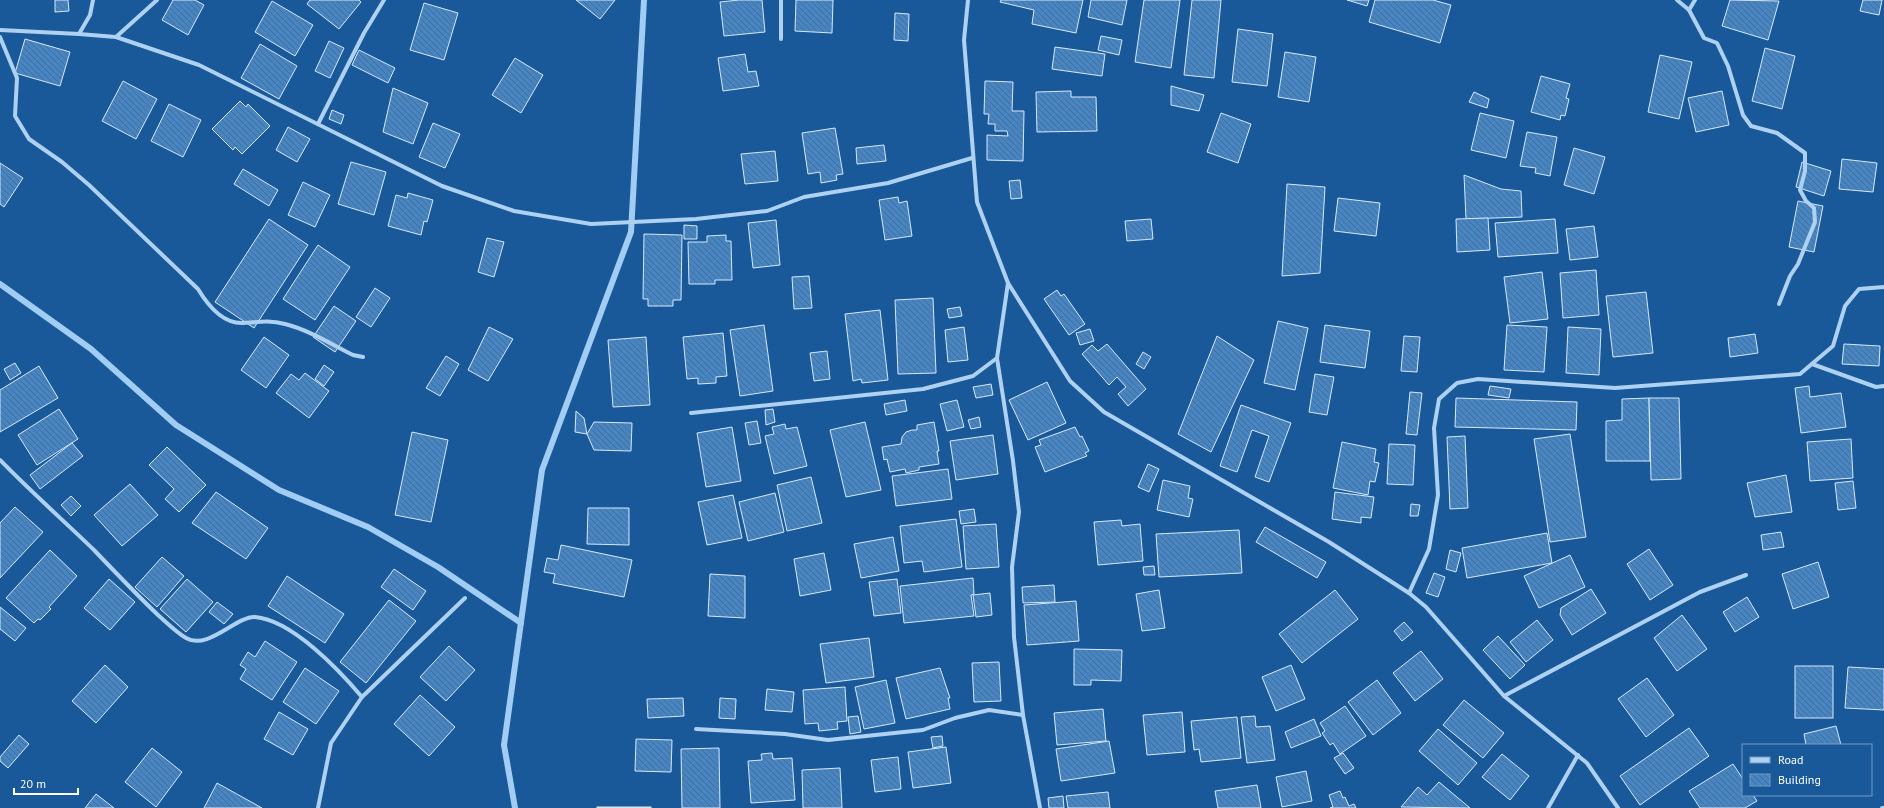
<svg xmlns="http://www.w3.org/2000/svg" width="1884" height="808" font-family="'PT Sans',sans-serif">
  <style>
    .lines { fill: none; stroke-linecap: round; stroke-linejoin: round }
    .stream { stroke: #a1ccf3; stroke-width: 6 }
    .building { fill: url(#building-back-hatch); stroke: #d6e9fc }
    .street { stroke: #aed1f1; stroke-width: 4 }
  </style>
  <defs>
    <pattern id="building-back-hatch" width="6" height="6" patternUnits="userSpaceOnUse"><rect width="6" height="6" fill="#4685c2"/><path d="M-1 5l2 2M0 0l6 6M5-1l2 2" fill="none" stroke="#486e93"/></pattern>
  </defs>
  <rect width="100%" height="100%" fill="#19599a"/>
  <g class="lines">
    <g class="stream">
      <path d="M0,284L91,349L176,425L279,490L368,527L438,567L521,623"/>
      <path d="M515,808L504,745L542,470L631,232L644,0"/>
    </g>
  </g>
  <g class="building">
    <path d="M55,0H68L69,11L55,12Z"/>
    <path d="M173,0H195L204,5L188,35L162,20Z"/>
    <path d="M310,0H359L361,2L339,29L307,4Z"/>
    <path d="M576,0H615L600,19Z"/>
    <path d="M739,0H762L765,32L724,36L720,2Z"/>
    <path d="M796,0H833L832,33L795,31Z"/>
    <path d="M1001,0H1083L1076,33L1032,24L1034,10L1000,2Z"/>
    <path d="M1091,0H1127L1122,25L1088,17Z"/>
    <path d="M1144,0H1180L1171,68L1135,62Z"/>
    <path d="M1192,0H1221L1214,78L1184,75Z"/>
    <path d="M1347,0H1369L1367,6Z"/>
    <path d="M1375,0H1433L1451,5L1440,43L1369,22Z"/>
    <path d="M1730,0L1779,1L1768,40L1722,26Z"/>
    <path d="M1863,0H1882L1879,15L1860,11Z"/>
    <path d="M272,1L313,25L295,56L255,32Z"/>
    <path d="M424,3L458,13L444,60L410,50Z"/>
    <path d="M895,13L909,14L908,41L894,40Z"/>
    <path d="M1238,29L1273,34L1267,86L1232,82Z"/>
    <path d="M1101,36L1122,40L1119,55L1098,50Z"/>
    <path d="M25,39L70,52L60,86L15,73Z"/>
    <path d="M329,41L344,48L330,78L315,71Z"/>
    <path d="M260,44L297,66L279,99L241,78Z"/>
    <path d="M1055,47L1105,54L1102,76L1052,69Z"/>
    <path d="M1765,48L1795,56L1782,109L1752,101Z"/>
    <path d="M359,50L395,68L388,83L352,65Z"/>
    <path d="M1285,52L1316,57L1309,102L1278,97Z"/>
    <path d="M745,54L748,72L756,71L759,86L723,91L718,58Z"/>
    <path d="M1660,55L1692,62L1679,119L1648,112Z"/>
    <path d="M515,58L543,75L521,113L492,95Z"/>
    <path d="M1541,76L1570,84L1566,98L1569,99L1565,116L1561,115L1560,120L1531,112Z"/>
    <path d="M123,81L157,99L136,139L102,121Z"/>
    <path d="M985,81L1013,82L1012,111H1024L1023,161L987,160V135L1008,136L1007,131H995V124H988L989,114H984Z"/>
    <path d="M1171,86L1204,95L1199,111L1171,105Z"/>
    <path d="M393,88L428,103L413,144L383,132Z"/>
    <path d="M1071,91V97H1096L1097,131L1037,132L1036,92Z"/>
    <path d="M1722,91L1729,125L1696,132L1688,98Z"/>
    <path d="M1474,92L1489,99L1487,108L1469,102Z"/>
    <path d="M240,101L246,107L248,104L270,126L242,154L235,147L233,150L212,129Z"/>
    <path d="M169,104L201,120L183,157L151,141Z"/>
    <path d="M332,110L344,115L341,124L329,119Z"/>
    <path d="M1221,113L1251,124L1238,163L1207,152Z"/>
    <path d="M1480,113L1514,121L1506,158L1471,150Z"/>
    <path d="M433,123L460,134L445,168L419,157Z"/>
    <path d="M288,127L310,139L297,162L276,150Z"/>
    <path d="M835,128L843,174L836,175L837,180L821,183L820,172L808,174L802,133Z"/>
    <path d="M1527,132L1557,137L1550,176L1535,173L1536,168L1520,166Z"/>
    <path d="M884,145L886,161L857,164L856,148Z"/>
    <path d="M1574,148L1605,157L1594,194L1564,185Z"/>
    <path d="M775,151L778,181L745,184L741,154Z"/>
    <path d="M1842,159L1877,163L1873,192L1839,189Z"/>
    <path d="M351,162L386,172L374,215L338,204Z"/>
    <path d="M1802,162L1831,171L1824,196L1796,187Z"/>
    <path d="M0,163L23,178L4,207L0,204Z"/>
    <path d="M243,169L278,190L269,206L234,184Z"/>
    <path d="M1464,175L1501,189L1521,191L1522,217L1466,219Z"/>
    <path d="M1020,180L1022,198L1011,199L1009,181Z"/>
    <path d="M303,182L330,195L315,227L288,215Z"/>
    <path d="M1287,184L1325,187L1320,273L1282,276Z"/>
    <path d="M408,193L433,200L427,222L424,221L421,235L388,226L396,195L407,198Z"/>
    <path d="M898,197L899,203L907,201L912,236L885,240L879,200Z"/>
    <path d="M1338,198L1380,203L1376,236L1334,231Z"/>
    <path d="M1798,201L1823,206L1814,252L1789,247Z"/>
    <path d="M1488,218L1490,250L1457,252L1456,219Z"/>
    <path d="M269,219L308,245L254,328L215,302Z"/>
    <path d="M1151,219L1153,239L1127,241L1125,221Z"/>
    <path d="M1555,219L1558,253L1498,257L1495,223Z"/>
    <path d="M776,220L780,265L753,268L748,223Z"/>
    <path d="M684,225L697,226V239H684Z"/>
    <path d="M1594,226L1598,257L1570,260L1566,229Z"/>
    <path d="M644,234L682,235L681,300H673V306H648V299H643Z"/>
    <path d="M726,235V241H731L732,280H715V284H689L688,242H707V236Z"/>
    <path d="M487,238L504,242L494,277L478,272Z"/>
    <path d="M318,245L350,267L315,320L283,299Z"/>
    <path d="M1596,270L1599,315L1563,318L1560,273Z"/>
    <path d="M1542,272L1548,319L1510,323L1504,277Z"/>
    <path d="M809,276L812,308L794,309L792,277Z"/>
    <path d="M375,288L390,298L371,327L356,317Z"/>
    <path d="M1057,290L1061,296L1064,294L1085,324L1069,335L1044,299Z"/>
    <path d="M1646,292L1653,353L1613,357L1606,296Z"/>
    <path d="M933,298L936,373L898,374L895,300Z"/>
    <path d="M334,306L356,321L335,352L313,337Z"/>
    <path d="M960,307L962,316L949,318L947,309Z"/>
    <path d="M880,310L888,380L862,383L861,379L853,381L845,314Z"/>
    <path d="M1278,321L1308,328L1295,390L1264,383Z"/>
    <path d="M764,325L773,391L740,396L730,330Z"/>
    <path d="M1325,325L1370,331L1365,368L1320,362Z"/>
    <path d="M1507,325L1547,327L1544,372L1504,370Z"/>
    <path d="M489,327L513,339L488,381L468,370Z"/>
    <path d="M964,327L968,360L948,362L945,330Z"/>
    <path d="M1568,327L1601,329L1599,375L1566,373Z"/>
    <path d="M1090,329L1094,341L1080,345L1076,333Z"/>
    <path d="M723,333L727,376L716,377V383L698,384V378L687,379L683,337Z"/>
    <path d="M1755,334L1758,353L1730,357L1728,338Z"/>
    <path d="M1217,336L1254,360L1211,452L1178,434Z"/>
    <path d="M1404,336L1420,337L1417,372L1401,371Z"/>
    <path d="M264,337L289,355L266,388L241,370Z"/>
    <path d="M646,337L650,405L613,407L608,340Z"/>
    <path d="M1107,344L1146,389L1128,406L1118,394L1126,387L1117,377L1109,385L1082,354L1092,345L1098,351Z"/>
    <path d="M1844,344L1880,346L1879,366L1842,364Z"/>
    <path d="M827,351L830,379L814,381L810,353Z"/>
    <path d="M1143,352L1151,357L1144,369L1136,364Z"/>
    <path d="M446,356L459,364L440,396L426,388Z"/>
    <path d="M15,363L21,373L10,380L4,369Z"/>
    <path d="M324,365L334,372L324,386L315,379Z"/>
    <path d="M39,366L58,398L0,432V390Z"/>
    <path d="M305,373L329,391L309,418L276,393L291,374L299,380Z"/>
    <path d="M1315,374L1334,377L1327,415L1309,412Z"/>
    <path d="M1047,382L1066,423L1028,440L1009,400Z"/>
    <path d="M991,384L993,395L976,398L973,387Z"/>
    <path d="M1490,386L1511,389L1509,398L1488,395Z"/>
    <path d="M1809,386L1810,397L1841,393L1846,427L1801,433L1795,388Z"/>
    <path d="M1410,392L1422,393L1417,435L1406,434Z"/>
    <path d="M1456,398L1577,402L1576,430L1455,427Z"/>
    <path d="M1649,398L1650,461H1606V421L1622,420V399Z"/>
    <path d="M1649,398H1679L1681,479L1651,480Z"/>
    <path d="M905,400L907,411L886,415L884,404Z"/>
    <path d="M957,400L964,427L947,431L940,404Z"/>
    <path d="M1241,405L1291,423L1269,482L1255,477L1269,436L1252,430L1237,472L1220,466Z"/>
    <path d="M59,409L78,439L37,465L18,435Z"/>
    <path d="M773,409L775,422L766,425L765,410Z"/>
    <path d="M576,411L584,418L587,434L575,432Z"/>
    <path d="M979,417L981,427L971,429L968,420Z"/>
    <path d="M757,421L761,443L749,445L745,423Z"/>
    <path d="M594,422L632,423L631,451L594,450L587,434Z"/>
    <path d="M865,422L881,490L846,497L830,430Z"/>
    <path d="M934,422L939,451H937L939,464L919,467V470L906,473L905,469L890,472L887,459L884,460L882,447L901,444L902,437L906,432L912,430H917V425Z"/>
    <path d="M785,424L786,429L797,427L807,466L774,474L765,436L774,434L772,427Z"/>
    <path d="M732,427L741,481L706,487L697,433Z"/>
    <path d="M1075,427L1080,437L1082,436L1089,451L1085,453L1087,456L1045,472L1035,447L1041,445L1039,440Z"/>
    <path d="M412,432L448,440L431,522L395,515Z"/>
    <path d="M1570,434L1586,537L1550,542L1534,439Z"/>
    <path d="M993,435L998,474L956,480L950,441Z"/>
    <path d="M1465,436L1468,508L1450,509L1447,437Z"/>
    <path d="M1851,439L1853,478L1810,481L1807,442Z"/>
    <path d="M1342,442L1376,449L1374,462L1379,463L1375,482L1370,481L1368,495L1333,488Z"/>
    <path d="M72,443L83,456L40,489L30,475Z"/>
    <path d="M1389,444L1415,445L1413,485L1387,484Z"/>
    <path d="M167,447L206,485L179,512L165,499L174,489L149,465Z"/>
    <path d="M1148,464L1159,469L1149,492L1138,487Z"/>
    <path d="M948,469L952,499L896,506L892,476Z"/>
    <path d="M1786,475L1792,512L1755,517L1747,483Z"/>
    <path d="M811,477L822,523L787,531L777,485Z"/>
    <path d="M1163,480L1190,486L1188,498L1193,499L1189,517L1157,510Z"/>
    <path d="M1853,481L1856,508L1838,510L1835,483Z"/>
    <path d="M130,484L158,515L122,546L94,515Z"/>
    <path d="M216,492L268,528L246,559L192,523Z"/>
    <path d="M1335,492L1374,497L1371,518L1361,517V523L1332,519Z"/>
    <path d="M775,493L784,532L748,541L739,502Z"/>
    <path d="M733,495L742,538L707,545L698,502Z"/>
    <path d="M71,496L81,506L71,516L61,505Z"/>
    <path d="M1411,504L1420,505L1418,516H1410Z"/>
    <path d="M15,507L43,532L0,578V523Z"/>
    <path d="M588,508H629V545L587,544Z"/>
    <path d="M974,509L976,522L961,524L959,511Z"/>
    <path d="M956,519L962,567L924,572L922,561L904,563L900,526Z"/>
    <path d="M1121,520L1122,526L1140,524L1143,561L1098,565L1094,522Z"/>
    <path d="M996,524L999,567L966,569L963,526Z"/>
    <path d="M1265,527L1326,562L1317,578L1256,542Z"/>
    <path d="M1239,530L1242,573L1159,577L1156,534Z"/>
    <path d="M1781,532L1784,547L1763,550L1761,535Z"/>
    <path d="M1547,533L1552,563L1467,578L1462,548Z"/>
    <path d="M893,537L899,571L861,578L854,544Z"/>
    <path d="M561,545L632,560L624,597L553,583L555,574L544,572L547,558L558,560Z"/>
    <path d="M1649,549L1673,585L1650,600L1627,564Z"/>
    <path d="M50,550L77,576L49,607L51,609L40,620L38,619L34,623L6,598Z"/>
    <path d="M1450,550L1461,553L1456,572L1446,569Z"/>
    <path d="M824,553L831,590L800,596L794,559Z"/>
    <path d="M1570,555L1585,587L1539,608L1524,576Z"/>
    <path d="M162,557L184,576L157,607L135,587Z"/>
    <path d="M1818,562L1829,597L1793,609L1782,574Z"/>
    <path d="M1154,566L1155,575H1144L1143,567Z"/>
    <path d="M394,569L426,591L413,610L381,587Z"/>
    <path d="M1434,573L1445,577L1438,597L1426,593Z"/>
    <path d="M710,574L745,576V618L708,616Z"/>
    <path d="M287,576L344,614L325,643L268,606Z"/>
    <path d="M973,578L974,594L971,595L974,616L904,623L900,586Z"/>
    <path d="M109,579L135,602L110,630L84,608Z"/>
    <path d="M187,579L213,602L186,632L160,609Z"/>
    <path d="M897,579L901,613L874,616L869,582Z"/>
    <path d="M1054,585L1055,602L1023,603L1022,587Z"/>
    <path d="M1591,589L1606,613L1572,635L1560,615L1561,608Z"/>
    <path d="M1159,590L1165,628L1142,631L1136,594Z"/>
    <path d="M1335,590L1358,619L1302,663L1279,634Z"/>
    <path d="M990,593L992,615L976,617L973,595Z"/>
    <path d="M1747,597L1759,617L1735,632L1723,612Z"/>
    <path d="M389,600L416,621L366,683L340,662Z"/>
    <path d="M1076,601L1079,641L1027,645L1024,605Z"/>
    <path d="M217,602L233,614L224,624L209,612Z"/>
    <path d="M0,607L26,628L15,641L0,629Z"/>
    <path d="M1682,615L1707,649L1677,671L1654,638Z"/>
    <path d="M1537,620L1553,640L1526,662L1510,642Z"/>
    <path d="M1404,622L1413,632L1402,641L1394,631Z"/>
    <path d="M1498,636L1525,665L1510,679L1483,650Z"/>
    <path d="M869,638L874,677L826,683L820,644Z"/>
    <path d="M265,641L297,662L272,700L240,679L246,669L240,665L248,652L255,657Z"/>
    <path d="M449,646L475,670L446,701L420,677Z"/>
    <path d="M1074,649L1122,650L1121,681L1091,680V685H1074Z"/>
    <path d="M1421,651L1443,679L1415,701L1393,673Z"/>
    <path d="M999,662L1001,701L974,702L972,663Z"/>
    <path d="M105,665L128,687L96,723L72,701Z"/>
    <path d="M1291,665L1305,699L1276,711L1262,677Z"/>
    <rect x="1795" y="666" width="38" height="52"/>
    <path d="M1848,667L1884,669V710L1845,708Z"/>
    <path d="M305,668L339,691L316,724L283,702Z"/>
    <path d="M940,668L950,698H948L950,709L906,719L896,678Z"/>
    <path d="M1647,678L1674,715L1646,737L1618,699Z"/>
    <path d="M886,680L895,723L864,729L855,687Z"/>
    <path d="M1377,680L1401,713L1373,735L1348,702Z"/>
    <path d="M845,687L847,721L837,722L838,729L819,731L818,723L805,724L803,690Z"/>
    <path d="M767,689L794,692L792,712L765,710Z"/>
    <path d="M420,695L455,727L429,756L394,724Z"/>
    <path d="M683,698L684,716L648,718L647,699Z"/>
    <path d="M720,698L736,699L735,719L719,718Z"/>
    <path d="M1464,700L1504,733L1483,758L1443,725Z"/>
    <path d="M1345,706L1366,736L1340,754L1333,743L1330,745L1322,733L1325,731L1320,723Z"/>
    <path d="M1103,709L1106,741L1057,745L1054,713Z"/>
    <path d="M279,712L308,729L293,755L264,739Z"/>
    <path d="M1182,712L1185,752L1147,755L1143,715Z"/>
    <path d="M858,716L861,732L850,734L848,717Z"/>
    <path d="M1255,716L1256,727L1270,726L1275,760L1247,763L1241,717Z"/>
    <path d="M1237,717L1241,758L1201,762L1199,749L1194,750L1191,721Z"/>
    <path d="M1314,719L1321,736L1291,748L1285,732Z"/>
    <path d="M1836,726L1841,745H1806L1804,734Z"/>
    <path d="M1689,728L1709,756L1640,805L1620,776Z"/>
    <path d="M1438,729L1477,763L1458,785L1419,751Z"/>
    <path d="M19,735L29,744L8,768L0,761V757Z"/>
    <path d="M942,736L943,746L933,748L931,737Z"/>
    <path d="M636,739L672,740L671,772L635,771Z"/>
    <path d="M1109,741L1115,773L1061,781L1056,749Z"/>
    <path d="M946,747L951,783L913,788L908,752Z"/>
    <path d="M152,748L182,772L156,807L125,782Z"/>
    <path d="M719,748L720,808H682L681,749Z"/>
    <path d="M772,753L773,759L792,758L795,800L751,803L748,761L762,760L761,754Z"/>
    <path d="M1343,753L1354,768L1345,774L1334,758Z"/>
    <path d="M1502,754L1529,776L1510,800L1482,777Z"/>
    <path d="M898,757L901,789L875,792L871,760Z"/>
    <path d="M1733,764L1743,779V795H1753L1757,801L1745,808H1700L1689,791Z"/>
    <path d="M840,768L842,808H803L802,770Z"/>
    <path d="M1306,771L1312,801L1282,807L1276,777Z"/>
    <path d="M1439,782L1470,808L1401,807L1418,787L1427,795Z"/>
    <path d="M217,783L262,808H204Z"/>
    <path d="M1257,785L1261,808H1218L1215,791Z"/>
    <path d="M1340,791L1343,798L1345,797L1349,806L1354,804L1356,808H1330L1333,807L1329,795Z"/>
    <path d="M1108,792L1110,808H1068L1066,796Z"/>
    <path d="M96,794L114,808H85Z"/>
    <path d="M1063,796L1064,808H1049L1048,798Z"/>
    <rect x="597" y="807" width="54" height="1"/>
  </g>
  <g class="lines">
    <g class="street">
      <path d="M781,0V39"/>
      <path d="M968,0L964,40L977,202L1008,283L1070,381L1104,412L1329,542L1409,593L1426,607L1504,696L1587,763L1618,808"/>
      <path d="M1677,0L1689,10L1704,38L1717,43L1728,66L1743,115L1751,126L1777,133L1805,153V171L1800,190L1806,201L1814,208L1815,222L1798,264L1790,276L1779,304"/>
      <path d="M1689,10L1695,0"/>
      <path d="M0,30L79,34L90,15L93,0"/>
      <path d="M79,34L116,37L199,65L442,186L514,211L591,224L696,219L767,211L804,197L888,183L972,158"/>
      <path d="M0,37L17,78L15,116L29,139L62,162L89,185L198,289C207,304 223,324 243,323C258,322 270,320 285,324C309,330 331,344 353,355L363,357"/>
      <path d="M116,37L157,0"/>
      <path d="M318,124L364,33L384,0"/>
      <path d="M1008,283L997,358L1013,461L1019,512L1012,567L1014,637L1023,715L1040,808"/>
      <path d="M1812,364L1876,387L1884,386"/>
      <path d="M691,413L923,389L973,376L997,358"/>
      <path d="M0,460C30,491 63,520 94,550C115,572 136,594 158,615C166,622 176,632 186,638C208,651 236,616 255,617C292,620 339,670 362,697"/>
      <path d="M1409,593L1429,549L1438,495L1434,428L1439,399L1457,383L1478,379L1615,388L1800,374L1833,346L1845,306L1859,289L1884,287"/>
      <path d="M1504,696L1700,592L1746,575"/>
      <path d="M696,729L785,734L828,740L923,730L955,718L989,710L1023,715"/>
      <path d="M318,808L331,743L362,697L465,598"/>
      <path d="M1548,808L1578,755"/>
      <path d="M1882,808H1884"/>
    </g>
  </g>
  <rect x="1742" y="744" width="130" height="52" fill="#19599a" stroke="#759bc2"/>
  <rect x="1750" y="757" width="20" height="6" fill="#aed1f1" stroke="#759bc2"/>
  <text x="1778" y="764" font-size="12" fill="#ffffff">Road</text>
  <rect x="1750" y="774" width="20" height="12" fill="url(#building-back-hatch)" stroke="#759bc2"/>
  <text x="1778" y="784" font-size="12" fill="#ffffff">Building</text>
  <path d="M14 788v6h64v-6" fill="none" stroke="#ffffff" stroke-width="2"/>
  <text x="20" y="788" font-size="12" fill="#ffffff" stroke="#19599a" stroke-width="3" paint-order="stroke">20 m</text>
</svg>
